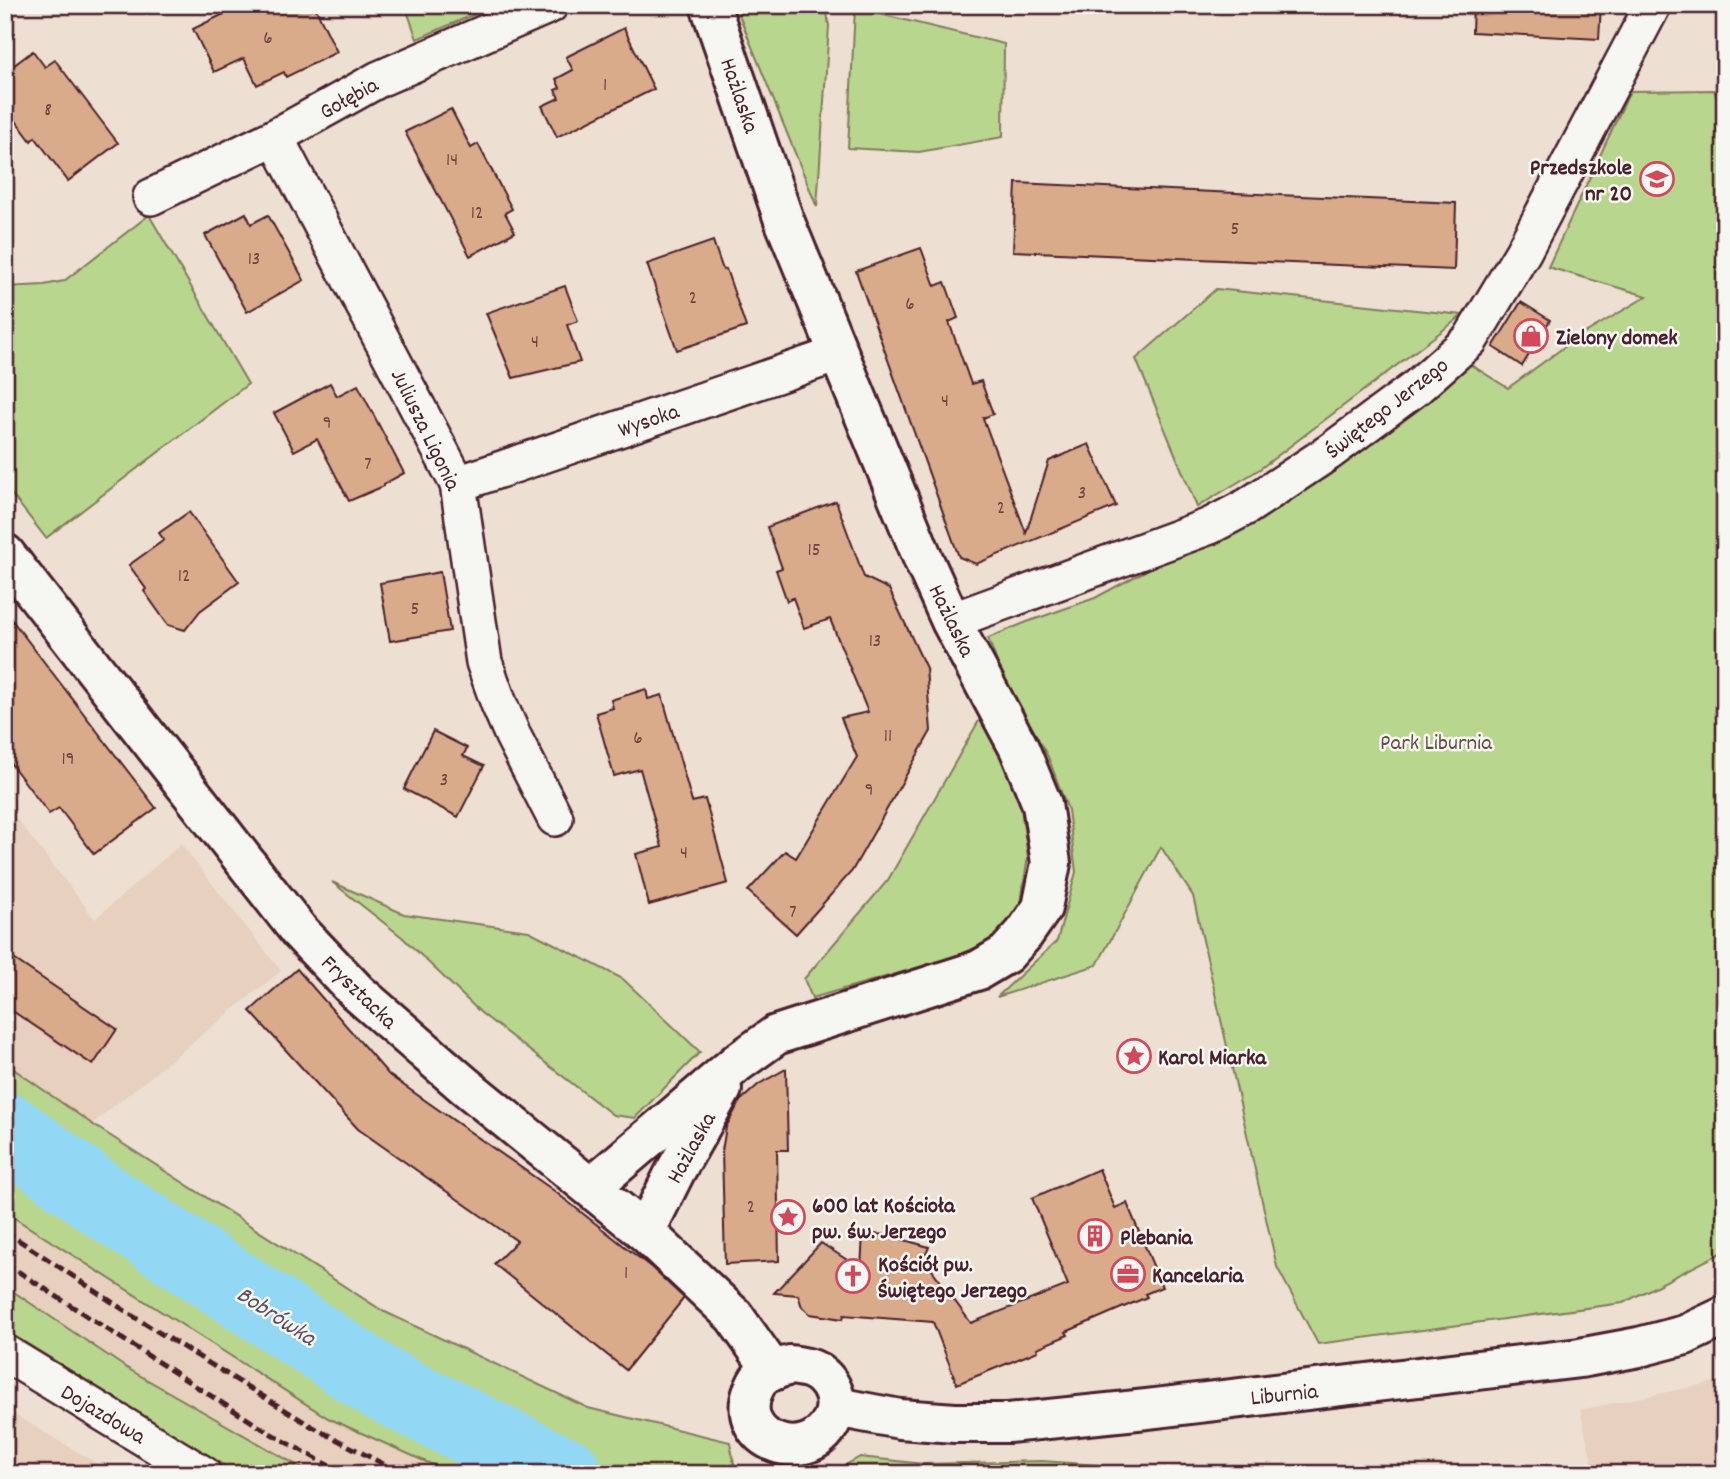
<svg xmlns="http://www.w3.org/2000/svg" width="1730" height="1479" font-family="Dekko,sans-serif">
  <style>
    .built { fill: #e7d0bd }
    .green { fill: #b9d68e; stroke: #827a5c; stroke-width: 2 }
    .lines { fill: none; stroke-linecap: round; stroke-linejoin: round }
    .river { stroke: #92d7f4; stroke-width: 75 }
    .building { fill: #d9ab8b; stroke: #4a1f2b; stroke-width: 2 }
    .minor-casing { stroke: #4a1f2b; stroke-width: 40 }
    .tertiary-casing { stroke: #4a1f2b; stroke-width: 44 }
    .minor { stroke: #f6f6f2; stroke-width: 35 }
    .tertiary { stroke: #f6f6f2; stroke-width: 38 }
    .rail { stroke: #4a1f2b; stroke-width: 5; stroke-dasharray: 10 5; stroke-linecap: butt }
    .labels { text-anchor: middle; stroke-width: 5; stroke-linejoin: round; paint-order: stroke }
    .number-label { font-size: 19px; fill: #6e4243 }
    .street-label { font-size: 23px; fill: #4a1f2b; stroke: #f6f6f2 }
    .poi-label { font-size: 23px; font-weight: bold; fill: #4a1f2b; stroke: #f6f6f2; text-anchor: start }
    .park-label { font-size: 23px; fill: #664d44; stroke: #f6f6f2 }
    .water-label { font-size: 24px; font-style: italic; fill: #5c4d5d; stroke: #f6f6f2 }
  </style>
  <rect width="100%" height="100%" fill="#ede0d3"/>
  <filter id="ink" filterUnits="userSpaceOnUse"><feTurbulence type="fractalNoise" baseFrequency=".0143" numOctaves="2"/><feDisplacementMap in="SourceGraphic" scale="14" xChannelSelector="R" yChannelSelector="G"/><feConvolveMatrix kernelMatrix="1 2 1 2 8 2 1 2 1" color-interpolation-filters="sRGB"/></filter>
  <g filter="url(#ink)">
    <g class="built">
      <path d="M5,804L95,919L181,844L281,971L92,1124L5,1063Z"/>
      <path d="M5,1212L328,1418L453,1474H312L125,1367L5,1286Z"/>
      <path d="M1725,1380V1466L1631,1474H1595L1580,1410Z"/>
      <path d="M5,1409L115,1474H5Z"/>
    </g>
    <g class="green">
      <path d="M405,5H496L417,39Z"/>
      <path d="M735,5H826L829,26L817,207Z"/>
      <path d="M855,8L1004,44L1003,137L919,152L848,148Z"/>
      <path d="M1714,90L1725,124V1251L1623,1303L1318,1344L1277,1267L1193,896L1161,847L1097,965L997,997L1057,941L1076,872L1068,810L1048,757L1000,670L988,638L1027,622L1095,598L1301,487L1463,360L1508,388L1575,339L1647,296L1548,267L1630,91Z"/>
      <path d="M149,215L248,384L46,538L5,486V287L44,285L64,281Z"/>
      <path d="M1216,289L1463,315L1260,469L1197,507L1136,359Z"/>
      <path d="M981,717L1017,781L1028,857L1020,906L999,938L951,958L812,998L804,979L888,880Z"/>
      <path d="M332,882L404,914L529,931L623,979L700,1052L635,1118L613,1115L481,1013L402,937Z"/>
      <path d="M5,1063L92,1124L383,1311L588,1408L730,1442L736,1474H615L569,1461L421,1377L228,1265L5,1118Z"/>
      <path d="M5,1159L172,1280L424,1430L526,1474H453L328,1418L5,1212Z"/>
      <path d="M5,1286L125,1367L312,1474H238L5,1330Z"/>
      <path d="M860,1457L924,1464L1042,1461L1098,1465V1474H842V1467Z"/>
      <path d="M1584,1464L1593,1474H1481Z"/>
      <path d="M1725,1466V1474H1631Z"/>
    </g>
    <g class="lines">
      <path class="river" d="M5,1129L108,1204L382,1384L554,1470L565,1474"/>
    </g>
    <g class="building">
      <path d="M242,5H314L337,52L286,77L284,72L257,85L244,58L214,72L193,29Z"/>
      <path d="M1473,5H1601L1599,39L1472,32Z"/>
      <path d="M624,28L654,89L557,137L542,106L559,98L555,90L560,88L556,79L573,70L566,57Z"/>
      <path d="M33,51L45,67L55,60L118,143L68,181L35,137L31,141L5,106V72Z"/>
      <path d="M451,109L471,148L478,144L512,209L505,213L515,232L470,256L405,132Z"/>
      <path d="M1016,183L1456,203L1454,270L1013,251Z"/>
      <path d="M246,213L251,224L268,215L304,280L247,312L205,235Z"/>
      <path d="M713,241L723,270L726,269L746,327L677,350L647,264Z"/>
      <path d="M921,248L935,286L945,282L958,318L949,322L971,384L981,381L993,414L983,418L1026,533L1049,461L1089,444L1116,506L976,564L959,557L856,271Z"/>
      <path d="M565,286L578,321L567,325L580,362L513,378L486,313Z"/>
      <path d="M1521,302L1550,320L1522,366L1493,347Z"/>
      <path d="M330,383L337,396L358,385L404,473L384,484V486L349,501L317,439L294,451L274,413Z"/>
      <path d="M836,501L864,577L889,589L926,668L931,731L852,871L796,934L748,891L785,851L796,858L857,757L841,718L868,712L830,619L804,628L793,598L787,601L776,570L782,568L767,527Z"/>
      <path d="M189,512L239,582L200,611L185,630L168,625L144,591L146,589L129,565L164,540L159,533Z"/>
      <path d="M440,572L450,631L390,641L380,583Z"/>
      <path d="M5,611L156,808L94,854L59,808L49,814L5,756Z"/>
      <path d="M646,689L648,699L662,695L692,802L705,799L728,883L649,905L636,854L662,847L640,769L614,776L596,713L613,708L611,700Z"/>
      <path d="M433,731L467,748L463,756L484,766L458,817L404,789Z"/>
      <path d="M5,953L117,1029L93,1065L5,1006Z"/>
      <path d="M297,969L389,1075L553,1190L652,1268L684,1298L626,1370L494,1264L517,1241L358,1129L250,1011Z"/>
      <path d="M786,1069L788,1150H777L779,1261L725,1264L722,1151L726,1127L740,1101L759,1084Z"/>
      <path d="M1099,1169L1115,1208L1127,1203L1162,1287L1145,1294L1147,1297L1066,1332L1068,1335L1037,1348L1038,1351L974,1377L957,1384L933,1322L844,1315L843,1319L810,1314L802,1307L798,1295L774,1293L821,1243L861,1269L863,1233L887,1235L929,1247L924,1259L971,1323L1068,1285L1032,1198Z"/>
    </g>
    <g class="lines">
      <g class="minor-casing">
        <g id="minor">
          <path d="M275,137L458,484L484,662L499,704L513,736L555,818"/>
          <path d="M151,197L275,137L379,79L550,5"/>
          <path d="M458,484L838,354"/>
          <path d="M951,621L1210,526L1248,506L1328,453L1417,387L1470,340L1523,252L1653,5"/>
          <path d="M5,1353L203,1474"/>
        </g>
      </g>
      <g class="tertiary-casing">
        <g id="tertiary">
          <path d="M5,554L299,931L357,992L464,1085L645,1232L734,1316L773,1371"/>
          <path d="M591,1187L737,1063L776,1035L979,970L1006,954L1024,934L1042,908L1051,863L1042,804L1019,748L951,621L924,561L784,220L710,5"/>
          <path d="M645,1232L675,1172L722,1089"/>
          <path d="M790,1365C797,1366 805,1367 811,1369C832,1378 842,1403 831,1422C807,1468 733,1441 753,1391C755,1387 757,1381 761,1377C768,1371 780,1368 790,1365Z"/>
          <path d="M836,1407L900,1419L955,1423H1008L1147,1409L1580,1358L1639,1347L1685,1335L1725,1316"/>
        </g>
      </g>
      <use href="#minor" class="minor"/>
      <use href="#tertiary" class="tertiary"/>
      <g class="rail">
        <path d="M5,1231L139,1320L311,1426L402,1474"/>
        <path d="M5,1263L175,1373L268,1432L344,1474"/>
      </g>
    </g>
  </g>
  <defs>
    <g id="school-ring" transform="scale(1.75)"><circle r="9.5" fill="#f6f6f2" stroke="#d1495b" stroke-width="1.5"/><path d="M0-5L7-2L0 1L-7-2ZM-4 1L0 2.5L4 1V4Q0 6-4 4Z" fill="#d1495b"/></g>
    <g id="shop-ring" transform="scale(1.75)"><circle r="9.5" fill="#f6f6f2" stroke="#d1495b" stroke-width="1.5"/><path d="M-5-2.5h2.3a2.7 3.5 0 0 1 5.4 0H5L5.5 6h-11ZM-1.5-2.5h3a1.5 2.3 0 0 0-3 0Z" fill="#d1495b"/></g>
    <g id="sight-ring" transform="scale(1.75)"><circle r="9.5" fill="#f6f6f2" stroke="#d1495b" stroke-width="1.5"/><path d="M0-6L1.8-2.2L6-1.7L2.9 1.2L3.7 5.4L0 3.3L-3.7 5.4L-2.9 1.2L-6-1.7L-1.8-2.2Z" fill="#d1495b"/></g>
    <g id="building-ring" transform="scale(1.75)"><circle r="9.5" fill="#f6f6f2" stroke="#d1495b" stroke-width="1.5"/><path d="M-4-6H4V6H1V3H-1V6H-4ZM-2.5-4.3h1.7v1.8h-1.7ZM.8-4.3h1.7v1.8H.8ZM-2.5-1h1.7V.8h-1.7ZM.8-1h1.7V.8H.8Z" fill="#d1495b"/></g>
    <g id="office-ring" transform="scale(1.75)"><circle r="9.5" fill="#f6f6f2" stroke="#d1495b" stroke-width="1.5"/><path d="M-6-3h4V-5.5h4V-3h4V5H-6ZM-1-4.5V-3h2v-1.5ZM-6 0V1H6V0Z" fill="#d1495b"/></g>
    <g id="church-ring" transform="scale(1.75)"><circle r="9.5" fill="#f6f6f2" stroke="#d1495b" stroke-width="1.5"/><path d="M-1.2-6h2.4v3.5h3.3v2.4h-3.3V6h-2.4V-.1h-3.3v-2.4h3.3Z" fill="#d1495b"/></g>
  </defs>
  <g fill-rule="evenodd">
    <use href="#school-ring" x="1657" y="179"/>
    <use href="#shop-ring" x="1531" y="336"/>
    <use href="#sight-ring" x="1134" y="1056"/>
    <use href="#sight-ring" x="788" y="1217"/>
    <use href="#building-ring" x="1095" y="1236"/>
    <use href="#office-ring" x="1128" y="1274"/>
    <use href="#church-ring" x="853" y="1276"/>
  </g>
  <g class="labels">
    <g class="number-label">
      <text x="268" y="43">6</text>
      <text x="605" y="90">1</text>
      <text x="48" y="115">8</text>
      <text x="452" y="165">14</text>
      <text x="477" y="218">12</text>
      <text x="1235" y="234">5</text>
      <text x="254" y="264">13</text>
      <text x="693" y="303">2</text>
      <text x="910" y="309">6</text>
      <text x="535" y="347">4</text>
      <text x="945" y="406">4</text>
      <text x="327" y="428">9</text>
      <text x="368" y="469">7</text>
      <text x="1082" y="498">3</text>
      <text x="1001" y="513">2</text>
      <text x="814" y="555">15</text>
      <text x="184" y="581">12</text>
      <text x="415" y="614">5</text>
      <text x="875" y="646">13</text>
      <text x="888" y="741">11</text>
      <text x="638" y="743">6</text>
      <text x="68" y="764">19</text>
      <text x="444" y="785">3</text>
      <text x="869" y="795">9</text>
      <text x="684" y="858">4</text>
      <text x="793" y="917">7</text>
      <text x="751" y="1212">2</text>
      <text x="626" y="1278">1</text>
    </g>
    <g class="street-label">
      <text transform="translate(741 95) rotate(71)" y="8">Hażlaska</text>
      <text transform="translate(348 97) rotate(-29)" y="8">Gołębia</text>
      <text transform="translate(1386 407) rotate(-38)" y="8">Świętego Jerzego</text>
      <text transform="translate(648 419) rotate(-19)" y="8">Wysoka</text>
      <text transform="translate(427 429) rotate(64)" y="8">Juliusza Ligonia</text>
      <text transform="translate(953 620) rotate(64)" y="8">Hażlaska</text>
      <text transform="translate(360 991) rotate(44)" y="8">Frysztacka</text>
      <text transform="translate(690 1147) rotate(-61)" y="8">Hażlaska</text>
      <text transform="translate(1284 1393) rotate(-6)" y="8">Liburnia</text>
      <text transform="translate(104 1413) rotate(31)" y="8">Dojazdowa</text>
    </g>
    <g class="poi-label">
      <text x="1632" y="174" text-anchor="end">Przedszkole<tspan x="1632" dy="26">nr 20</tspan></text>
      <text x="1556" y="344">Zielony domek</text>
      <text x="1158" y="1064">Karol Miarka</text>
      <text x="812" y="1212">600 lat Kościoła<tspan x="812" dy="26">pw. św. Jerzego</tspan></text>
      <text x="1120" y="1244">Plebania</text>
      <text x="878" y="1271">Kościół pw.<tspan x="878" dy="26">Świętego Jerzego</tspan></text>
      <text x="1152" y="1282">Kancelaria</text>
    </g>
    <g class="park-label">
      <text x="1436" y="749">Park Liburnia</text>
    </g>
    <g class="water-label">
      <text transform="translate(277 1315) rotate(33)" y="8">Bobrówka</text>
    </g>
  </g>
  <rect width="1730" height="1479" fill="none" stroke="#f6f6f2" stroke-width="28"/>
  <rect x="14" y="14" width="1702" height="1451" fill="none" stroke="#4a1f2b" stroke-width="2.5" filter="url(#ink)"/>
</svg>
